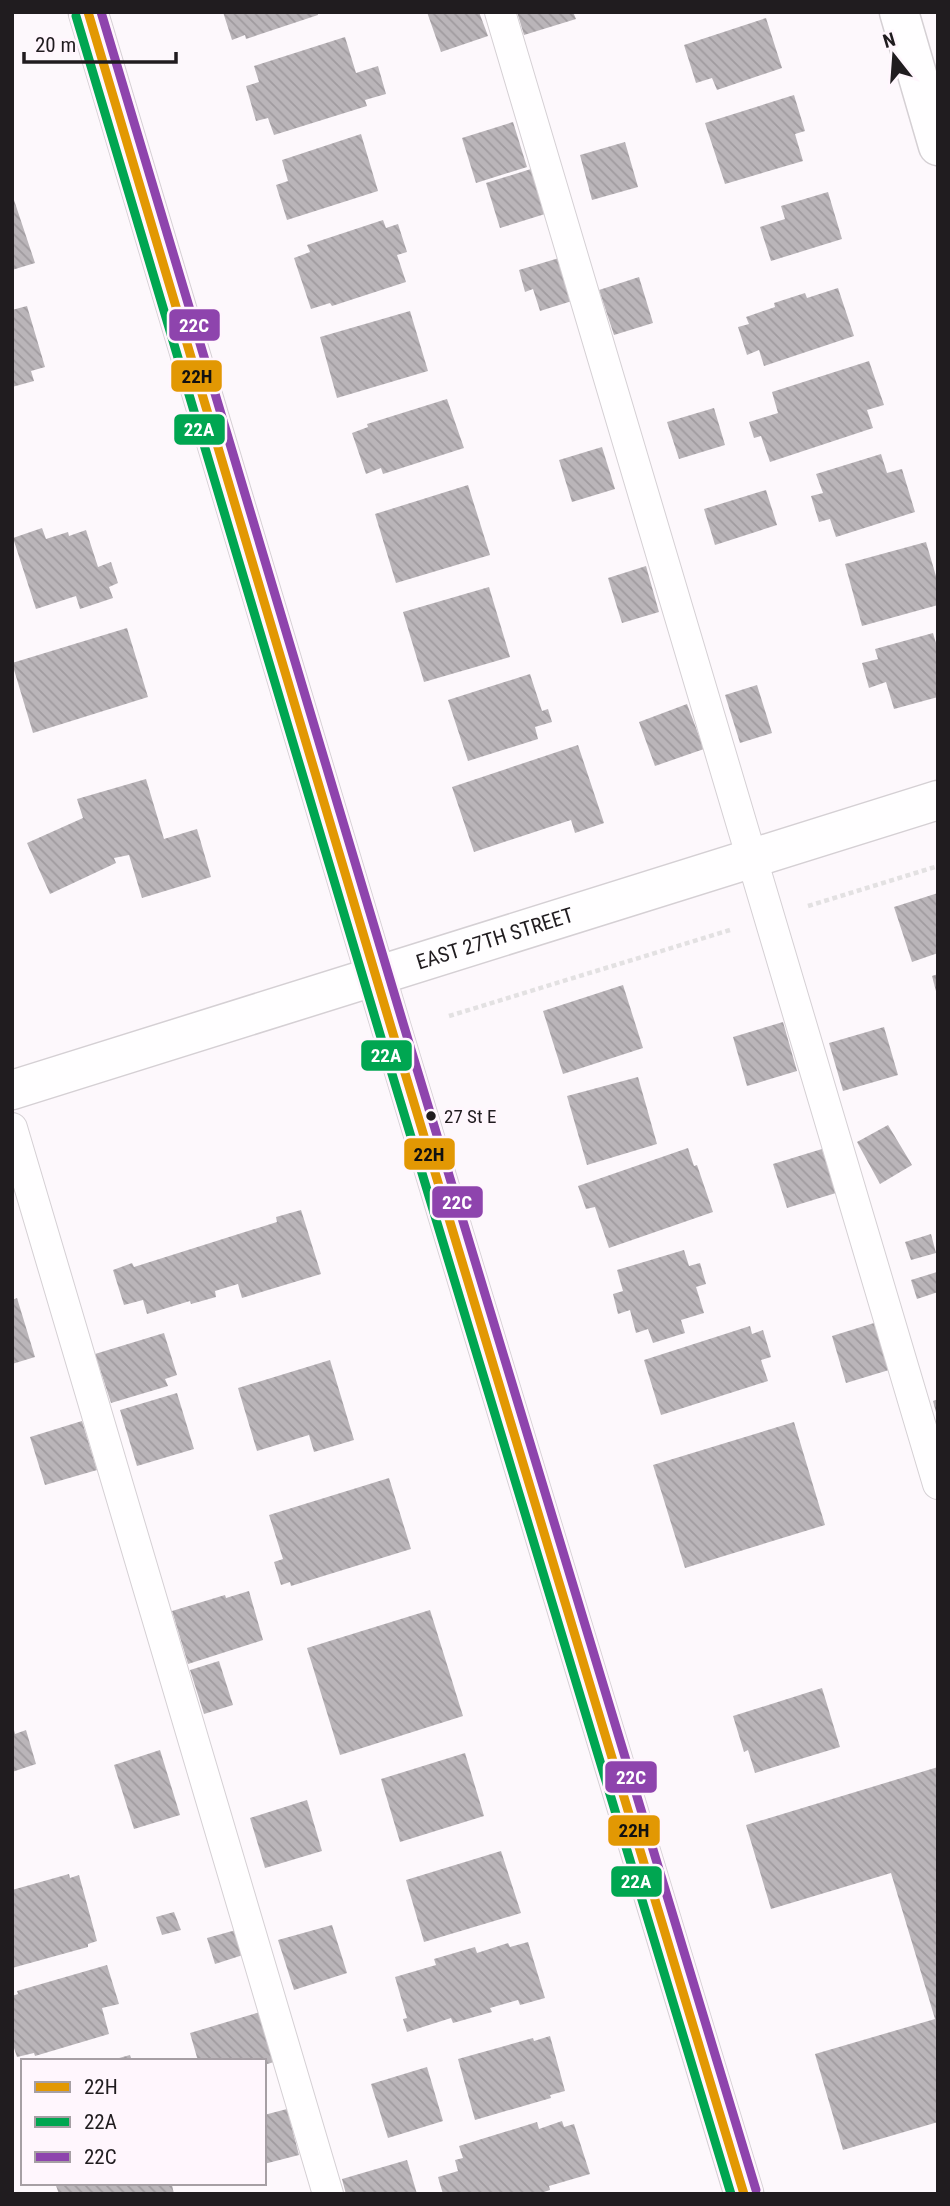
<svg xmlns="http://www.w3.org/2000/svg" width="950" height="2206" font-family="'Roboto Condensed',sans-serif">
  <style>
    .building { fill: url(#building-back-hatch) }
    .lines { fill: none; stroke-linecap: round; stroke-linejoin: round }
    .lane-casing { stroke: #d5d0d4; stroke-width: 32 }
    .street-casing { stroke: #d5d0d4; stroke-width: 41 }
    .secondary-casing { stroke: #d5d0d4; stroke-width: 41 }
    .path { stroke: #e3e1e2; stroke-width: 4.5; stroke-dasharray: 5 3.5; stroke-linecap: butt }
    .lane { stroke: #fffeff; stroke-width: 30 }
    .street { stroke: #fffeff; stroke-width: 38 }
    .secondary { stroke: #fffeff; stroke-width: 38 }
    .bus-1-casing { stroke: #fff6fd; stroke-width: 14 }
    .bus-2-casing { stroke: #fff6fd; stroke-width: 14 }
    .bus-3-casing { stroke: #fff6fd; stroke-width: 14 }
    .bus-1 { stroke: #e29803; stroke-width: 9 }
    .bus-2 { stroke: #00a651; stroke-width: 9 }
    .bus-3 { stroke: #8e44ad; stroke-width: 9 }
    .bus-dot { fill: #201c1f; stroke: #fff6fd; stroke-width: 2.5 }
    .labels { text-anchor: middle; stroke-width: 5; stroke-linejoin: round; paint-order: stroke }
    .bus-label { font-size: 19px; fill: #201c1f; stroke: #fff6fd; text-anchor: start }
    .street-label { font-size: 21px; fill: #201c1f; stroke: #fff6fd }
    .line-badge { stroke: #fff6fd; stroke-width: 2.5 }
    .badge-label { font-size: 19px; text-anchor: middle; font-weight: bold; fill: #fff }
    .pale-badge-label { font-size: 19px; text-anchor: middle; font-weight: bold; fill: #111 }
  </style>
  <defs>
    <pattern id="building-back-hatch" width="6" height="6" patternUnits="userSpaceOnUse" patternTransform="scale(1.75)"><rect width="6" height="6" fill="#bab5b9"/><path d="M-1 5l2 2M0 0l6 6M5-1l2 2" fill="none" stroke="#a09b9f"/></pattern>
  </defs>
  <rect width="100%" height="100%" fill="#fdf8fc"/>
  <g class="building">
    <path d="M223,12H317L318,15L246,39L245,35L232,40Z"/>
    <path d="M427,12H479L488,36L441,52Z"/>
    <path d="M517,12H573L576,19L524,35Z"/>
    <path d="M766,18L782,68L717,90L712,78L696,83L684,45Z"/>
    <path d="M345,37L356,73L378,66L386,94L365,100L367,106L274,135L268,118L256,121L246,86L259,82L254,66Z"/>
    <path d="M794,95L805,131L795,134L803,161L725,184L705,123Z"/>
    <path d="M513,122L527,167L476,183L462,138Z"/>
    <path d="M361,134L378,191L287,220L276,185L288,181L282,160Z"/>
    <path d="M625,142L638,187L592,200L580,155Z"/>
    <path d="M531,169L545,214L500,228L486,183Z"/>
    <path d="M828,192L842,239L771,261L760,227L785,219L781,206Z"/>
    <path d="M12,194L35,263L12,270Z"/>
    <path d="M383,220L386,228L398,224L407,252L397,255L406,282L332,306L330,303L311,309L294,258L310,252L307,245Z"/>
    <path d="M559,258L572,301L540,311L533,289L525,292L519,270Z"/>
    <path d="M639,277L653,323L614,335L599,290Z"/>
    <path d="M838,288L854,336L764,366L759,350L747,355L738,327L749,324L746,317L775,307L774,303L805,293L807,298Z"/>
    <path d="M27,306L45,367L31,371L34,381L12,387V310Z"/>
    <path d="M410,311L428,371L337,398L320,337Z"/>
    <path d="M869,361L884,405L867,410L873,428L770,462L761,436L754,438L749,422L778,413L772,392Z"/>
    <path d="M447,399L464,448L383,474L381,468L366,474L352,433L368,427L367,424Z"/>
    <path d="M714,408L725,445L679,459L667,422Z"/>
    <path d="M602,447L615,489L572,502L559,460Z"/>
    <path d="M881,454L887,473L902,469L915,512L836,537L830,519L819,522L811,496L823,493L816,474Z"/>
    <path d="M468,485L490,555L396,583L375,514Z"/>
    <path d="M766,490L777,525L715,545L704,509Z"/>
    <path d="M42,528L46,539L68,532L69,536L86,530L98,567L111,562L118,583L109,587L113,598L80,609L76,596L36,609L13,538Z"/>
    <path d="M926,542L938,583V605L862,626L845,564Z"/>
    <path d="M646,566L659,612L622,623L608,578Z"/>
    <path d="M489,587L510,657L424,682L403,612Z"/>
    <path d="M127,628L148,697L33,733L12,663Z"/>
    <path d="M933,633L938,650V697L894,709L886,682L869,688L862,663L878,659L875,649Z"/>
    <path d="M530,674L542,711L548,709L552,722L535,727L538,739L468,761L448,700Z"/>
    <path d="M757,685L772,733L740,743L725,695Z"/>
    <path d="M687,704L704,749L655,766L639,722Z"/>
    <path d="M578,745L604,823L575,833L571,820L474,852L452,787Z"/>
    <path d="M146,779L164,839L197,829L211,877L142,898L129,855L114,858L116,863L50,894L27,843L83,818L77,799Z"/>
    <path d="M938,893V953L912,962L894,907Z"/>
    <path d="M938,974V994L937,995L932,976Z"/>
    <path d="M623,985L643,1048L563,1074L543,1011Z"/>
    <path d="M783,1022L797,1071L747,1086L733,1037Z"/>
    <path d="M884,1027L898,1075L843,1091L829,1043Z"/>
    <path d="M638,1077L657,1144L587,1165L567,1096Z"/>
    <path d="M888,1125L912,1165L880,1184L857,1142Z"/>
    <path d="M688,1148L694,1166L697,1165L713,1212L609,1248L595,1207L586,1209L578,1186Z"/>
    <path d="M822,1149L836,1193L787,1208L773,1164Z"/>
    <path d="M301,1210L321,1274L242,1298L238,1284L215,1291L216,1297L191,1304L190,1301L147,1314L143,1300L124,1305L113,1270L132,1263L134,1267L277,1222L276,1217Z"/>
    <path d="M931,1234L936,1253L911,1260L905,1242Z"/>
    <path d="M684,1250L689,1266L700,1263L706,1284L696,1287L704,1313L681,1320L685,1333L653,1343L648,1329L636,1333L630,1310L618,1314L613,1294L623,1291L617,1270Z"/>
    <path d="M937,1272L938,1292L917,1299L911,1280Z"/>
    <path d="M17,1298L35,1357L12,1364V1300Z"/>
    <path d="M874,1323L889,1370L846,1383L832,1336Z"/>
    <path d="M750,1326L752,1334L763,1330L771,1357L761,1360L768,1381L661,1415L644,1360Z"/>
    <path d="M164,1333L177,1375L165,1379L168,1386L111,1403L95,1354Z"/>
    <path d="M330,1360L354,1440L314,1452L309,1435L257,1451L238,1388Z"/>
    <path d="M177,1393L194,1449L137,1466L120,1410Z"/>
    <path d="M938,1399V1416H937L933,1401Z"/>
    <path d="M82,1421L97,1470L45,1485L30,1437Z"/>
    <path d="M794,1422L825,1525L685,1568L653,1465Z"/>
    <path d="M389,1478L411,1549L291,1586L290,1582L281,1585L274,1562L283,1559L269,1515Z"/>
    <path d="M249,1591L263,1640L188,1664L172,1611L225,1595L226,1598Z"/>
    <path d="M430,1610L463,1716L340,1755L307,1648Z"/>
    <path d="M219,1661L233,1705L204,1714L190,1670Z"/>
    <path d="M822,1688L840,1747L755,1773L748,1750L744,1752L733,1716Z"/>
    <path d="M13,1726L15,1734L26,1730L36,1764L12,1772Z"/>
    <path d="M160,1750L180,1815L134,1829L114,1765Z"/>
    <path d="M465,1753L484,1816L400,1842L381,1779Z"/>
    <path d="M938,1767V2122L843,2150L815,2054L935,2019L891,1873L771,1909L746,1825Z"/>
    <path d="M307,1800L322,1851L265,1868L250,1818Z"/>
    <path d="M501,1851L521,1913L424,1942L406,1880Z"/>
    <path d="M69,1874L70,1878L79,1875L97,1941L88,1944V1947L12,1968V1890Z"/>
    <path d="M174,1912L181,1930L162,1935L156,1917Z"/>
    <path d="M332,1925L347,1973L294,1990L278,1940Z"/>
    <path d="M236,1930L243,1955L215,1964L207,1938Z"/>
    <path d="M528,1942L545,1998L520,2005L518,2000L490,2008L492,2012L453,2023L451,2018L407,2032L403,2019L407,2018L395,1977L436,1965L434,1959L475,1947L477,1953L508,1943L510,1947Z"/>
    <path d="M107,1965L119,2004L102,2008L109,2034L35,2056L34,2053L17,2057L12,2042V1996L18,1994L17,1991Z"/>
    <path d="M260,2012L274,2062L264,2065V2061H198L190,2033Z"/>
    <path d="M550,2036L565,2091L550,2095L551,2098L475,2120L458,2059L533,2038L534,2041Z"/>
    <path d="M130,2055L132,2061H113L112,2060Z"/>
    <path d="M427,2067L443,2121L388,2138L371,2084Z"/>
    <path d="M287,2109L299,2155L264,2164V2115Z"/>
    <path d="M562,2121L564,2127L574,2124L590,2174L549,2186L550,2190L538,2194H443L438,2177L458,2171L455,2160L463,2158L459,2146L537,2122L539,2129Z"/>
    <path d="M407,2160L417,2194H346L342,2179Z"/>
    <path d="M55,2183H176L177,2184L172,2185L174,2194H59Z"/>
  </g>
  <g class="lines">
    <g class="lane-casing">
      <g id="lane">
        <path d="M500,12L938,1484"/>
        <path d="M12,1128L328,2194"/>
      </g>
    </g>
    <g class="street-casing">
      <g id="street">
        <path d="M899,12L938,146"/>
        <path id="s1" d="M12,1090L938,800"/>
      </g>
    </g>
    <g class="secondary-casing">
      <path id="secondary" d="M88,12L391,1027L744,2194"/>
    </g>
    <g class="path">
      <path d="M808,906L938,866"/>
      <path d="M449,1016L730,930"/>
    </g>
    <use href="#lane" class="lane"/>
    <use href="#street" class="street"/>
    <use href="#secondary" class="secondary"/>
    <g class="bus-1-casing">
      <path id="bus-1" d="M88,12L391,1027L744,2194"/>
    </g>
    <g class="bus-2-casing">
      <path id="bus-2" d="M76,16L379,1031L731,2194"/>
    </g>
    <g class="bus-3-casing">
      <path id="bus-3" d="M101,12L403,1023L756,2190"/>
    </g>
    <use href="#bus-1" class="bus-1"/>
    <use href="#bus-2" class="bus-2"/>
    <use href="#bus-3" class="bus-3"/>
  </g>
  <circle class="bus-dot" cx="431" cy="1116" r="6"/>
  <g class="labels">
    <g class="bus-label">
      <text x="444" y="1123">27 St E</text>
    </g>
    <g class="street-label">
      <text dy="7" stroke="none"><textPath href="#s1" startOffset="506">EAST 27TH STREET</textPath></text>
    </g>
  </g>
  <g class="line-badge">
    <rect x="168" y="308" width="53" height="34" rx="7" fill="#8e44ad"/>
    <rect x="170" y="359" width="53" height="34" rx="7" fill="#e29803"/>
    <rect x="173" y="413" width="53" height="33" rx="7" fill="#00a651"/>
    <rect x="360" y="1039" width="53" height="33" rx="7" fill="#00a651"/>
    <rect x="403" y="1137" width="53" height="34" rx="7" fill="#e29803"/>
    <rect x="431" y="1185" width="53" height="34" rx="7" fill="#8e44ad"/>
    <rect x="604" y="1760" width="54" height="34" rx="7" fill="#8e44ad"/>
    <rect x="607" y="1814" width="54" height="33" rx="7" fill="#e29803"/>
    <rect x="610" y="1865" width="53" height="33" rx="7" fill="#00a651"/>
  </g>
  <g class="badge-label">
    <text x="194" y="332">22C</text>
    <text x="199" y="436">22A</text>
    <text x="386" y="1062">22A</text>
    <text x="457" y="1209">22C</text>
    <text x="631" y="1784">22C</text>
    <text x="636" y="1888">22A</text>
  </g>
  <g class="pale-badge-label">
    <text x="197" y="383">22H</text>
    <text x="429" y="1161">22H</text>
    <text x="634" y="1837">22H</text>
  </g>
  <rect width="950" height="2206" fill="none" stroke="#201c1f" stroke-width="28"/>
  <rect x="21" y="2059" width="245" height="126" fill="#fff6fd" stroke="#a69fa4" stroke-width="2"/>
  <rect x="35" y="2082" width="35" height="10" fill="#e29803" stroke="#a69fa4" stroke-width="2"/>
  <text x="84" y="2094" font-size="21" fill="#201c1f">22H</text>
  <rect x="35" y="2117" width="35" height="10" fill="#00a651" stroke="#a69fa4" stroke-width="2"/>
  <text x="84" y="2129" font-size="21" fill="#201c1f">22A</text>
  <rect x="35" y="2152" width="35" height="10" fill="#8e44ad" stroke="#a69fa4" stroke-width="2"/>
  <text x="84" y="2164" font-size="21" fill="#201c1f">22C</text>
  <g transform="translate(894 56) rotate(343)" stroke="#fff6fd" stroke-width="5" paint-order="stroke">
  <path d="M0-5L12 26L0 18L-12 26Z" fill="#201c1f"/>
  <text y="-10" font-size="19" font-weight="bold" text-anchor="middle" fill="#201c1f">N</text>
  </g>
  <path d="M24 52v10h152v-10" fill="none" stroke="#201c1f" stroke-width="3.5"/>
  <text x="35" y="52" font-size="21" fill="#201c1f" stroke="#fff6fd" stroke-width="5" paint-order="stroke">20 m</text>
</svg>
